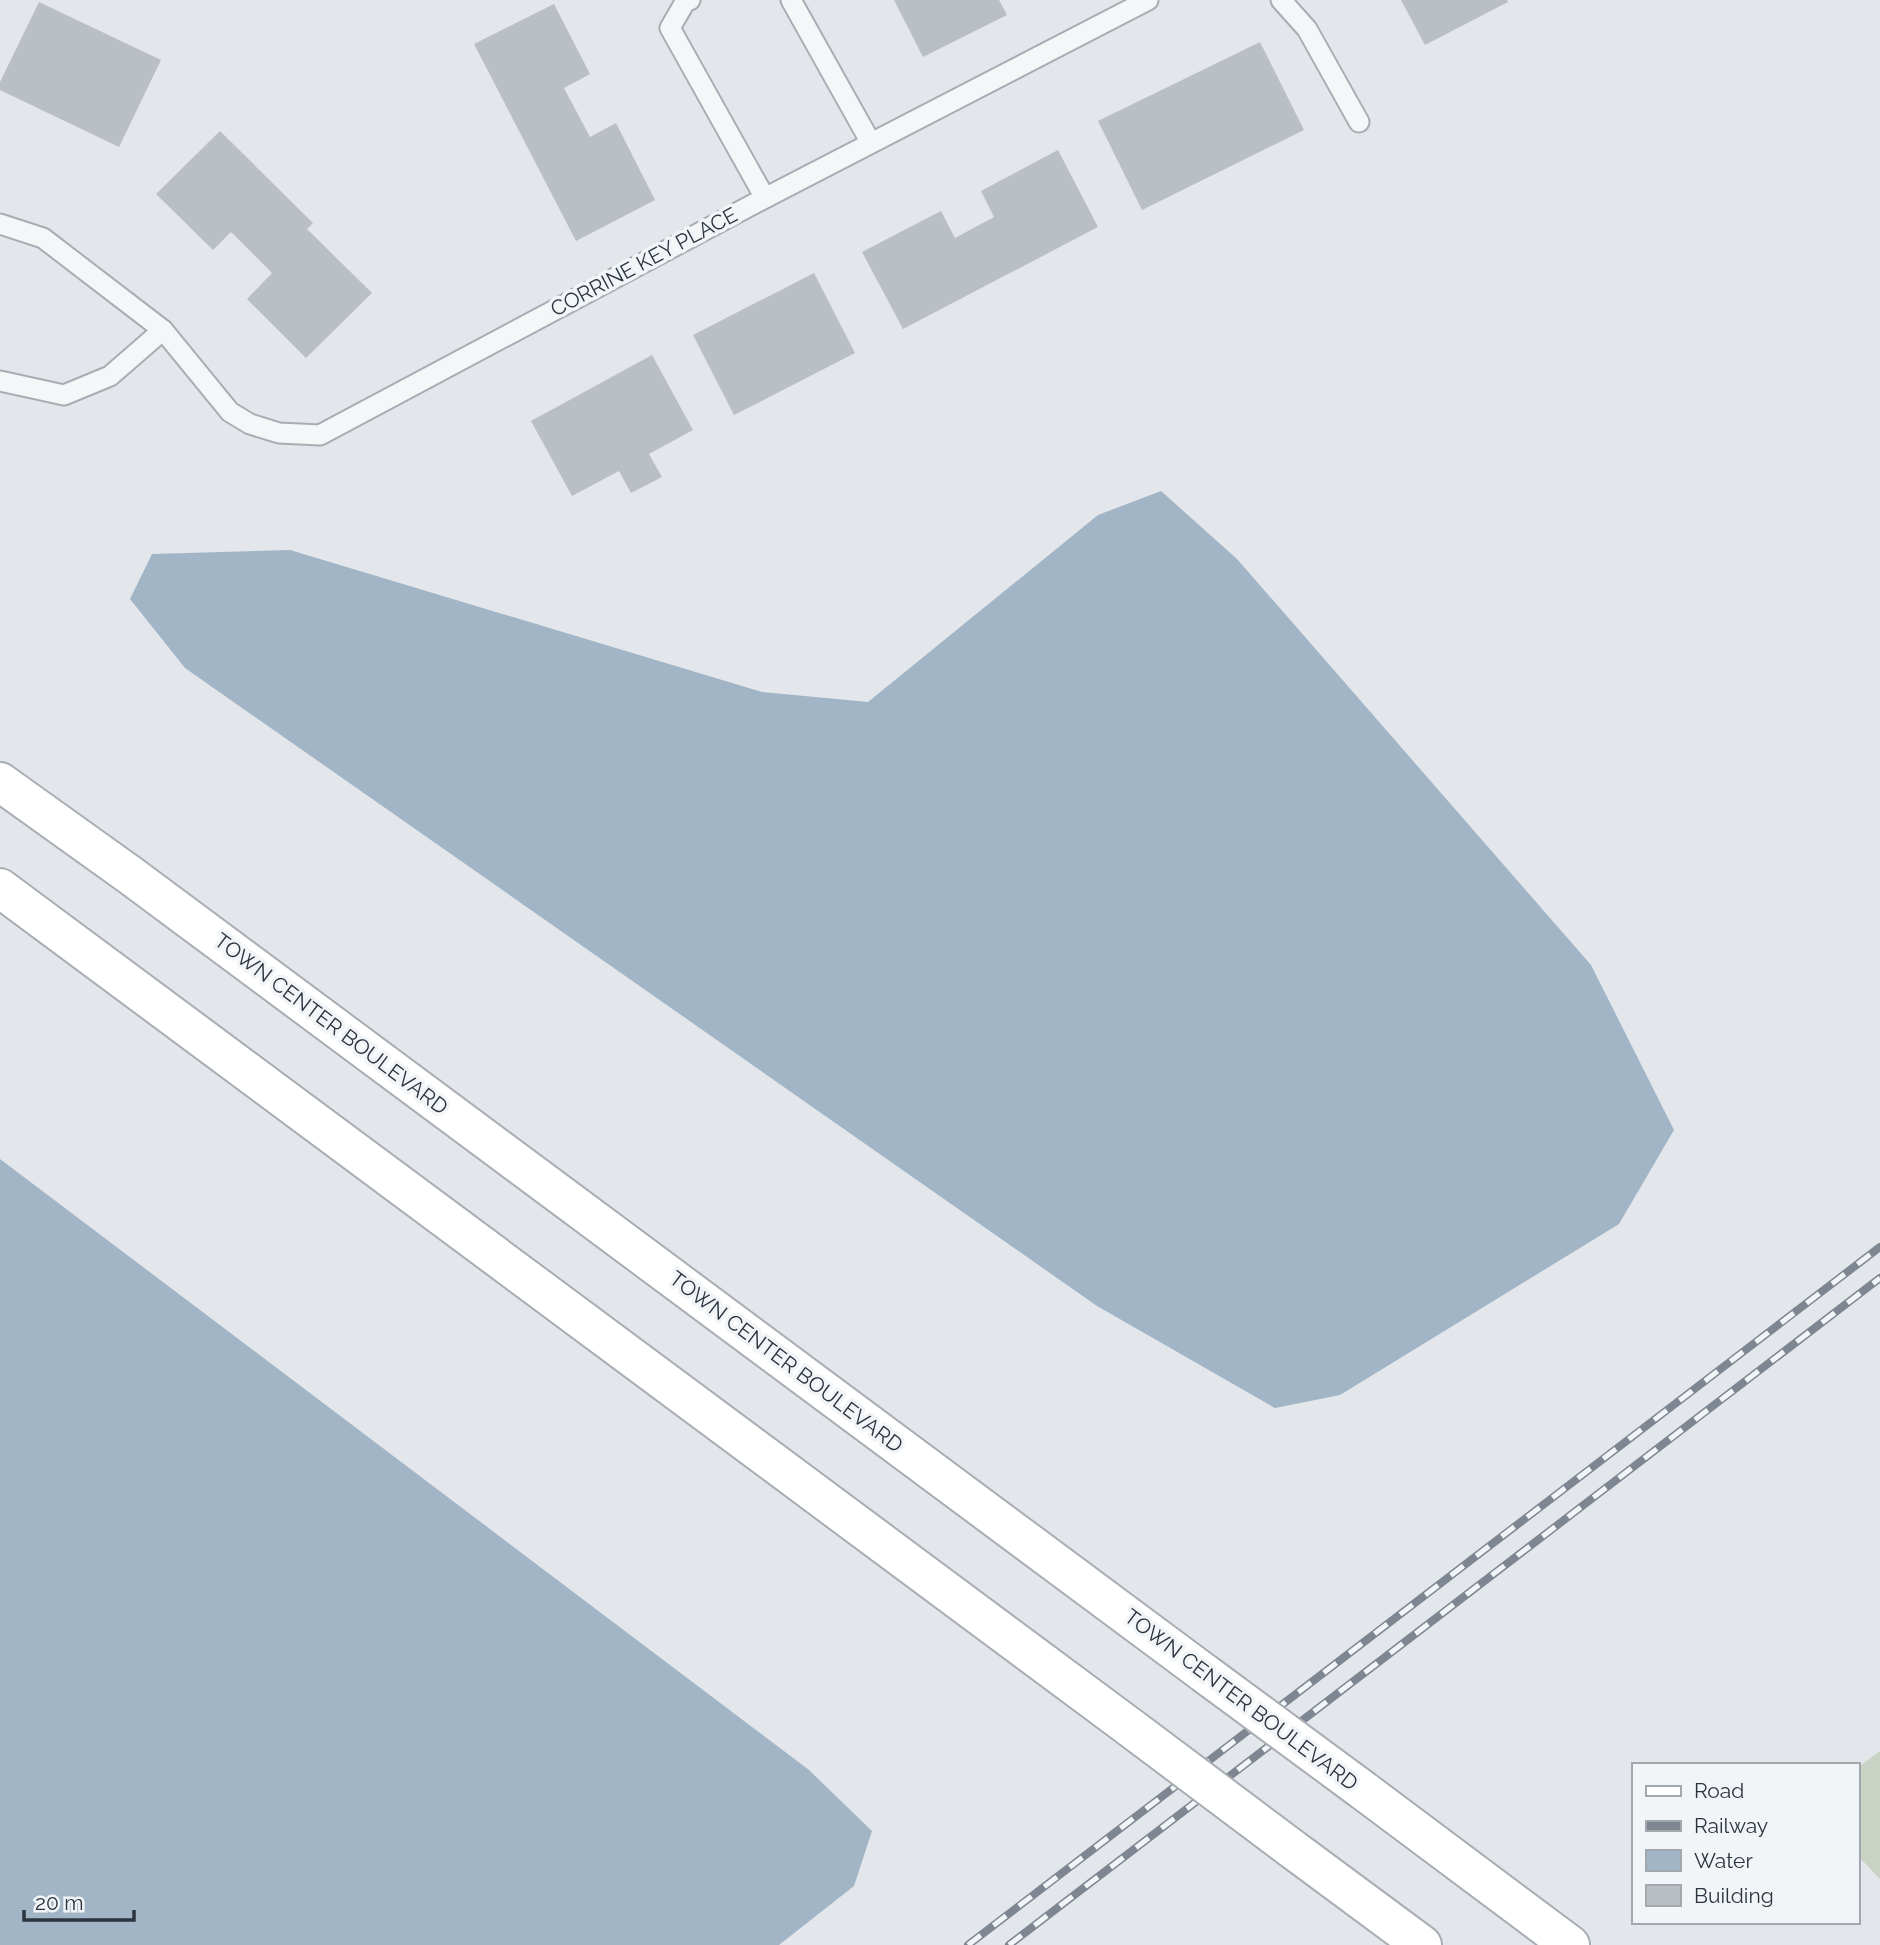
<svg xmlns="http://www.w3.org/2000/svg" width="1880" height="1945" font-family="Raleway,sans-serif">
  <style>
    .green { fill: #c9d3c5 }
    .water { fill: #a1b5c6 }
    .building { fill: #babfc6 }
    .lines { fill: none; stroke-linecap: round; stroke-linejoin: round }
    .lane-casing { stroke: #a8adb4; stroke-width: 23 }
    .secondary-casing { stroke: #a8adb4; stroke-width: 42 }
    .lane { stroke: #f5f6f8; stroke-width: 19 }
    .secondary { stroke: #fff; stroke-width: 38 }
    .rail-casing { stroke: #7e8692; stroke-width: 8 }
    .rail { stroke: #f2f5f7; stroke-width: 5; stroke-dasharray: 16; stroke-linecap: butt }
    .secondary-bridge-casing { stroke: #a8adb4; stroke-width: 42; stroke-linecap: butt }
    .secondary-bridge { stroke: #fff; stroke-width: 38 }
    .labels { text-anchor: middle; stroke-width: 7; stroke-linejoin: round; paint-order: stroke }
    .street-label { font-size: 21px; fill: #2c3440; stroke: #f2f5f7 }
  </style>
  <rect width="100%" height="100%" fill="#e3e6ea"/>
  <path class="green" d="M1880,1751V1879L1857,1855V1768Z"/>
  <g class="water">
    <path d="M1161,491L1237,559L1591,965L1674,1130L1619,1224L1340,1395L1275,1408L1097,1306L185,668L130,599L152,554L290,550L762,692L868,702L1098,515Z"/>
    <path d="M0,1159L809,1770L872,1831L854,1886L779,1945H0Z"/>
  </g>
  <g class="building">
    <path d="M894,0H999L1007,15L923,57Z"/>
    <path d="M1401,0H1507L1508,2L1425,45Z"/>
    <path d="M39,2L161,60L119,147L0,90V82Z"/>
    <path d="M554,4L590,74L564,88L590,137L616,123L655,200L576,241L474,44Z"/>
    <path d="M1260,42L1304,130L1142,210L1098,121Z"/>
    <path d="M220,131L313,223L307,229L372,293L306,358L247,299L272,273L231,232L213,250L156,194Z"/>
    <path d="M1058,150L1098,227L903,329L862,252L941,211L955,238L994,217L981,191Z"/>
    <path d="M814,273L855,353L734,415L693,335Z"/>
    <path d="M652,355L693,430L649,454L662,477L631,493L619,471L572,496L531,421Z"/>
  </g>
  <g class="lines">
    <g class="lane-casing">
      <g id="lane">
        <path d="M690,0L685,2L670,28L765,198"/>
        <path d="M791,0L871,143"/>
        <path d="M1281,0L1307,29L1359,122"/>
        <path d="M0,224L43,238L163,330L230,412L250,424L279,433L320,435L765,198L1148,0"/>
        <path d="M0,381L64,395L110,376L163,330"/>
      </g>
    </g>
    <g class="secondary-casing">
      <g id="secondary">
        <path d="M0,782L130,875L1204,1673"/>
        <path d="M0,888L1131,1728"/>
        <path d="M1364,1791L1570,1945"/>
        <path d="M1291,1848L1422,1945"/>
      </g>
    </g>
    <use href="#lane" class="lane"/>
    <use href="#secondary" class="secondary"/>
    <g class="rail-casing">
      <g id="rail">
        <path d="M968,1945L1880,1247"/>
        <path d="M1009,1945L1880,1278"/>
      </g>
    </g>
    <use href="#rail" class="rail"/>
    <g class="secondary-bridge-casing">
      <g id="secondary-bridge">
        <path d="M1204,1673L1364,1791"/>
        <path d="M1131,1728L1291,1848"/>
      </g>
    </g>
    <use href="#secondary-bridge" class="secondary-bridge"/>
  </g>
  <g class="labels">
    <g class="street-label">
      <text transform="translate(644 262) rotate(-28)" y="7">CORRINE KEY PLACE</text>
      <text transform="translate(331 1024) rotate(37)" y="7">TOWN CENTER BOULEVARD</text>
      <text transform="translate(786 1362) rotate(37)" y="7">TOWN CENTER BOULEVARD</text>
      <text transform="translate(1241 1700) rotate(37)" y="7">TOWN CENTER BOULEVARD</text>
    </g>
  </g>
  <rect x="1632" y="1763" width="228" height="161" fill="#f2f5f7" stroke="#a3a8ae" stroke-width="2"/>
  <rect x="1646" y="1786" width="35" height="10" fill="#ffffff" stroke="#a3a8ae" stroke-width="2"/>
  <text x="1694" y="1798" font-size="21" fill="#2c3440">Road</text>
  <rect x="1646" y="1821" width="35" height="10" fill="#7e8692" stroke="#a3a8ae" stroke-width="2"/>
  <text x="1694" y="1833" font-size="21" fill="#2c3440">Railway</text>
  <rect x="1646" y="1850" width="35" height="21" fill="#a1b5c6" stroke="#a3a8ae" stroke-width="2"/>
  <text x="1694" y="1868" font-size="21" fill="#2c3440">Water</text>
  <rect x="1646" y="1885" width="35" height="21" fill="#babfc6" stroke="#a3a8ae" stroke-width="2"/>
  <text x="1694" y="1903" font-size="21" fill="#2c3440">Building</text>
  <path d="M24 1910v10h110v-10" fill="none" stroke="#2c3440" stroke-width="3.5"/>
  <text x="35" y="1910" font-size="21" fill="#2c3440" stroke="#f2f5f7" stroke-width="5" paint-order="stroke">20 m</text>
</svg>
